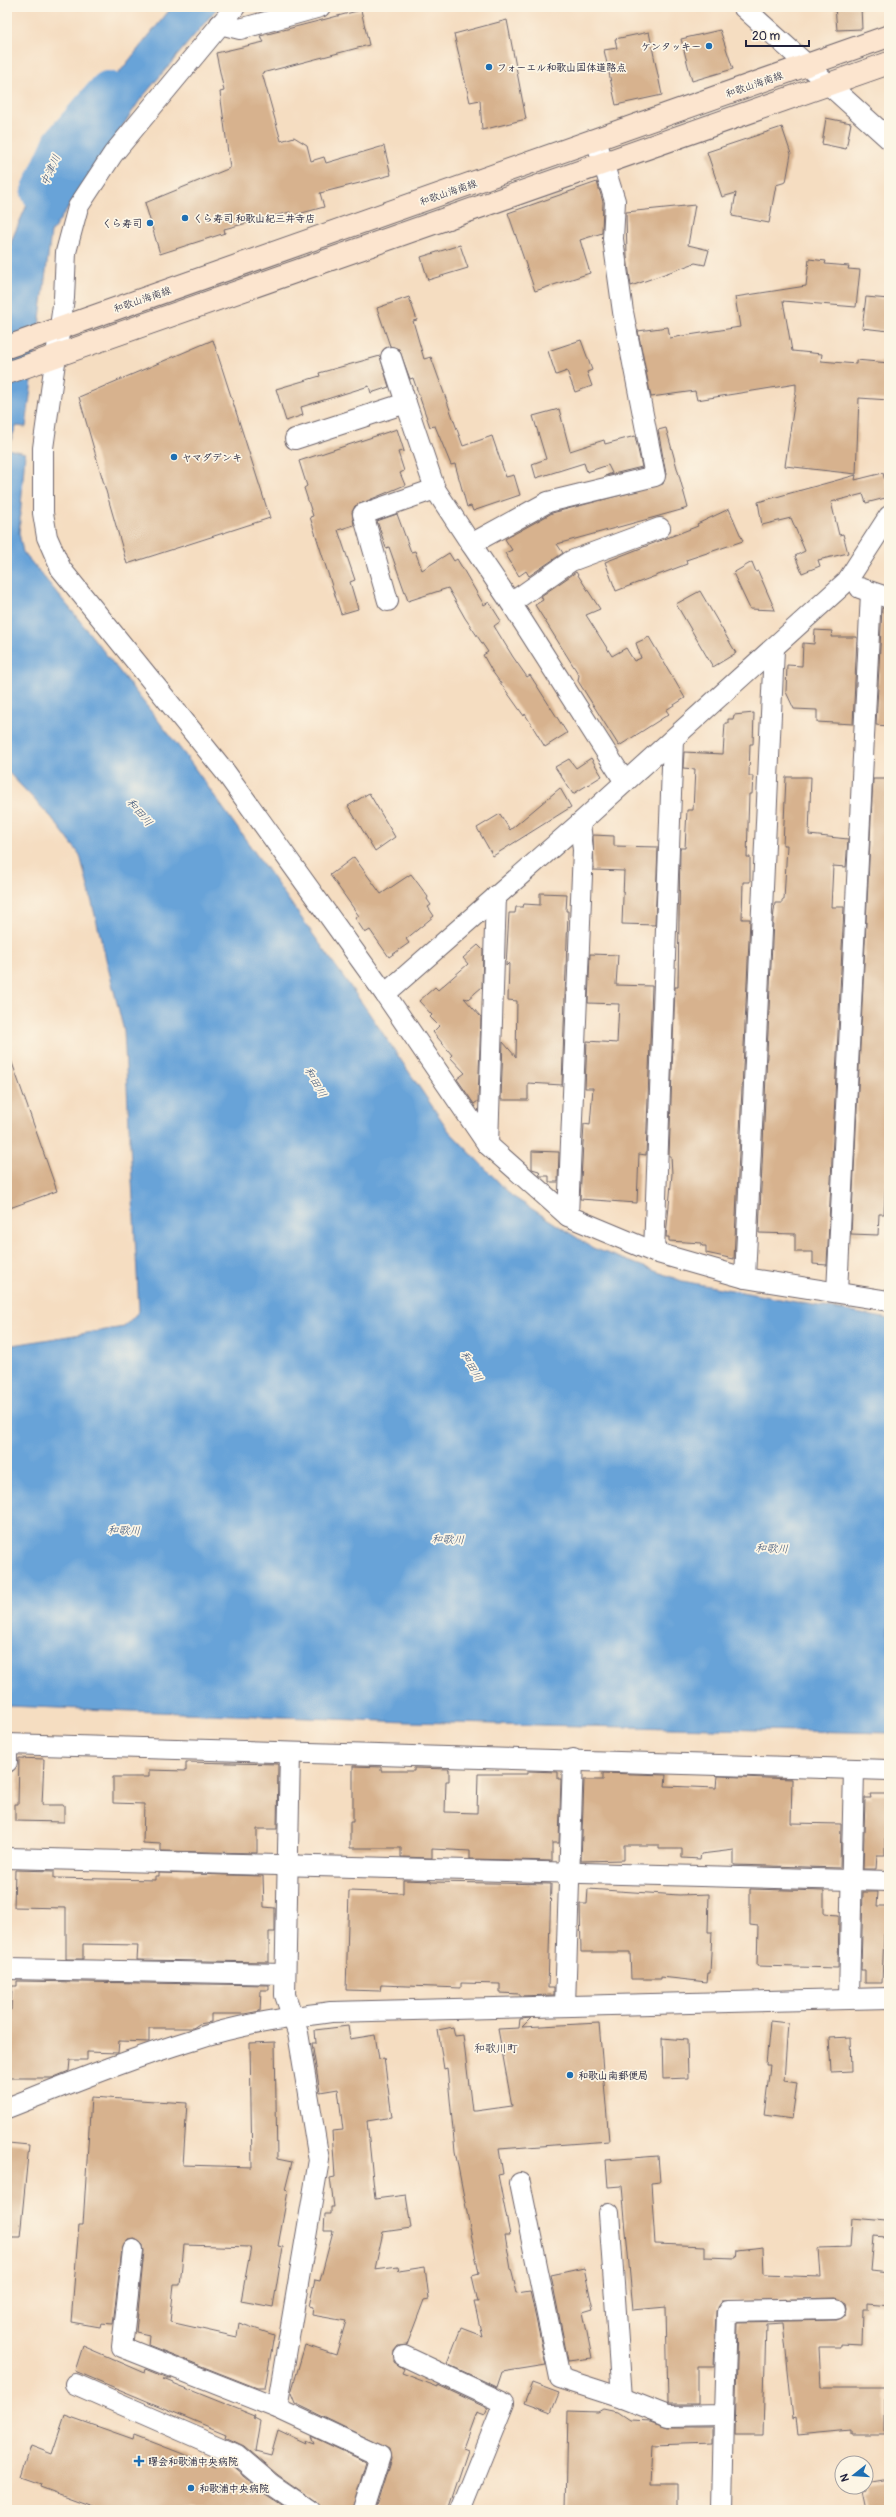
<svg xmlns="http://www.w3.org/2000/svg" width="896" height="2517" font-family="Pangolin,'Klee One',sans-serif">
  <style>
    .water { fill: #67a3d8; stroke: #44628a }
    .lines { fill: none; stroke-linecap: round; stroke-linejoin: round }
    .river { stroke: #67a3d8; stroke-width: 38 }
    .building { fill: #d7b28e }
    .street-casing { stroke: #6c636a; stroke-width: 22 }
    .secondary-casing { stroke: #6c636a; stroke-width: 24 }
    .street { stroke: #fff; stroke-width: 20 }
    .secondary { stroke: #fce5cf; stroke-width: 22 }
    .poi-dot { fill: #1f6fb2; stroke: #fcf5e5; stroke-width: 1.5 }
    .labels { text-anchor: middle; stroke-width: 3.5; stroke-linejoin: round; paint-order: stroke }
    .poi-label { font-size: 10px; font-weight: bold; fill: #22223b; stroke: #fcf5e5; text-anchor: start }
    .street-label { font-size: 10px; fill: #22223b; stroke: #fcf5e5 }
    .water-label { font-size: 11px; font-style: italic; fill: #3e567a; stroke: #fcf5e5 }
    .neighbourhood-label { font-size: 11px; fill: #22223b; stroke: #fcf5e5 }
  </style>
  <rect width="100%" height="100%" fill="#fcf5e5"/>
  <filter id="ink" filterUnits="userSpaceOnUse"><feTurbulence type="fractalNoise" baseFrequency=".025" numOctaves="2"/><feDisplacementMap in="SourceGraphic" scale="8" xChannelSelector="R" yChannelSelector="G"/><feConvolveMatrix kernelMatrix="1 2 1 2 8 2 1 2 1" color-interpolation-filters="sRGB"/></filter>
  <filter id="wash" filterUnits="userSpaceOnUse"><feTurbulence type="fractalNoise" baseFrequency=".012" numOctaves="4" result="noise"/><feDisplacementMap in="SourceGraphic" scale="16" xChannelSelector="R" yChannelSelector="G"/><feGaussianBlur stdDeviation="0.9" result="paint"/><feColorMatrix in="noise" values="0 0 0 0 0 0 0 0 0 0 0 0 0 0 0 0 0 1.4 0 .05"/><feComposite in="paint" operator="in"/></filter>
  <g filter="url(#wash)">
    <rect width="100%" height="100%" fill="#f5ddc1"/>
    <path class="water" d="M172,7H218L140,100L51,233L26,427L16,426L8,449L25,453L19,533L23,552L72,611L186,756L367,1010L449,1131L512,1196L593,1248L682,1281L889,1319V1733L407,1722L7,1706V1346L124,1327L139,1311L124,1031L80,855L52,818L7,771V263L12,239L44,166Z"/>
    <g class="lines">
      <path class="river" d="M40,192L62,143L108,90"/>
    </g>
    <g id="blocks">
      <g class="building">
        <path d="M835,7H861L862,29L837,30Z"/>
        <path d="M361,10L369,45L262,73L281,141L294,137L307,145L311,161L324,157L326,163L384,146L391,175L320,193L324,207L291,216L290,212L224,229L225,233L160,254L145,203L230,168L220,92L224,91L216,53L264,42L260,36Z"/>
        <path d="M507,20L526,119L482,130L480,100L470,102L454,34Z"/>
        <path d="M720,30L733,69L692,81L681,39Z"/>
        <path d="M649,32L662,95L616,105L604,50L617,48L615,39Z"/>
        <path d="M826,118L851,123L846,149L822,144Z"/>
        <path d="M782,127L791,154L786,182L776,185L769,223L732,216L736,193L722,197L707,152Z"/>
        <path d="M597,182L603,202L602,233L580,240L590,273L535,291L508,213Z"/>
        <path d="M695,205L688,245L709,250L705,265L695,263L631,286L627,257L626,212Z"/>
        <path d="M460,245L468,268L428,280L421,257Z"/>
        <path d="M809,259L826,261L825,264L849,266L848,269L860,270L856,307L783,301L792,351L822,354L821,361L856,364V360L889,363V400L859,398L856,474L785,466L796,391V384L697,400L695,391L651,397L638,331L668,327L670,338L740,327L735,297L806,286Z"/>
        <path d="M409,297L417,320L413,321L424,359L431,357L463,446L492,436L506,477L514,475L520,495L473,511L471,506L467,507L455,464L451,465L435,426L430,427L413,378L410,379L399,349L390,346L377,308Z"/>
        <path d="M866,297L889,299V331L862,328Z"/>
        <path d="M213,340L270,518L127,564L79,397Z"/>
        <path d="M581,340L592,370L587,372L592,386L575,392L567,371L556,375L548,351Z"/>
        <path d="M380,356L389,387L371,393L369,386L301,407L303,415L286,421L276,389L320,376L319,373Z"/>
        <path d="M559,409L570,451L604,440L605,444L635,436L642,467L605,476L612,473L608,465L587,472L584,463L536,478L532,464L546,459L533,416Z"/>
        <path d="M666,428L688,508L557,544L563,553L529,576L526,571L519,576L505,553L512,550L505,539L552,513L663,484L666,474L658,430Z"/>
        <path d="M397,429L404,451L398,452L404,471L400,473L405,485L355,506L352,512L354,525L338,530L355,580L350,582L358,609L341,614L310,517L313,516L304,488L307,486L299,461Z"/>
        <path d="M883,473L889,497L866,503L863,494L831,502L839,535L843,534L848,553L818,560L820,566L802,573L795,556L805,551L791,518L762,525L758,502L856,475L855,480Z"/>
        <path d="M729,509L743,541L686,560L687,564L616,591L605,562L698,526L697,524Z"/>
        <path d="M397,514L411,552L415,551L422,570L449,553L454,561L457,559L484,605L489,602L501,621L494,626L513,657L527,677L530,675L567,733L545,747L525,714L524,716L492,671L483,655L488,652L465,618L448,588L408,601L389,547L386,548L377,521Z"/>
        <path d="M752,562L756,572L758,571L775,610L750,609L733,573Z"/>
        <path d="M576,572L600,609L586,615L612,656L626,648L634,661L641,658L636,643L649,637L685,698L666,710L669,714L619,746L578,681L579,675L535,605L543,600L541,596Z"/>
        <path d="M700,591L736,653L713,667L676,604Z"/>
        <path d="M882,608L889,609V726L876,725Z"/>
        <path d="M815,630L832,631L831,637H857L853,724L817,722V710L794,709L786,692L787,665L802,666L803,643L814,644Z"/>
        <path d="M754,713L753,744H750L749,776H753L752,794H749L747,857H750V882H743L742,919H750L734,1259L706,1253V1246H702V1243L669,1241V1237H666L672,1174L671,1156H669L675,987H678L680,848H685L687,810H693L695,769L683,768L684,752L723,754L725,723H728V719H733L734,715Z"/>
        <path d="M591,758L602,776L573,794L555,767L569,759L576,768Z"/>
        <path d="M786,777H811L809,835L848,839L846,867L833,866L831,907H844L827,1265L813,1264V1252H795V1234L759,1233L773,920L775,903H782V900H784L787,845H783Z"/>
        <path d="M873,779H889V1119L884,1214H879L878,1235L851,1234Z"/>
        <path d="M560,788L571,807L493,856L477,828L500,814L510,830Z"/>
        <path d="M369,793L395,837L375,851L348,806Z"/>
        <path d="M593,835L614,836V846L658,847L655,925L622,924L624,871L594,870Z"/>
        <path d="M354,857L381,894L411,874L428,897L427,899L431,905L428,907L434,916L406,939L409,943L389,957L370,930L365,933L355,918L359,916L330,875Z"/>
        <path d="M540,893L567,894L566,911H568L562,1085L528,1083V1100H501L503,1042L516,1057L517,1001L508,1000L509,963L506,966L509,913H515L516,907H523L524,904L540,905Z"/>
        <path d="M478,945L483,950L482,987L468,999L464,998L481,1017L478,1101L474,1104L457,1079L465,1073L450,1057L452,1055L433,1032L439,1026L430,1017L432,1015L419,1001L435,987L438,990L468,964L463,958Z"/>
        <path d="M590,954L618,955L616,985L652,986L646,1155L639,1154L637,1203L580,1199L584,1124L590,1125L593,1088H585L587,1041L617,1043L619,1004L588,1003Z"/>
        <path d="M7,1057H10L57,1191L7,1209Z"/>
        <path d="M532,1151L559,1152L558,1182H549V1176H540L539,1171L532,1169Z"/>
        <path d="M19,1758L44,1759L42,1805H64V1822L15,1821V1804H18Z"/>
        <path d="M186,1762L278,1764L277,1829H257V1853L161,1851V1844L143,1843L144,1804L113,1803V1777H149V1770L186,1771Z"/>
        <path d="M353,1766L381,1767V1771H414V1768L449,1769V1781H446L445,1812L477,1813L478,1774H528V1771L558,1772V1779H561L559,1843H552V1861L470,1859V1851L432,1849V1858L401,1857V1848H350V1822H353Z"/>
        <path d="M603,1773L666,1775L665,1786L716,1788L717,1776L792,1779L791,1823L841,1824L840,1868L734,1865V1850L701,1854L700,1859L682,1858V1849H659V1845H624V1860L581,1861L584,1780H603Z"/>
        <path d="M870,1794H889V1840L885,1839V1855H877L876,1869H863L865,1798H871Z"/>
        <path d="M15,1870L54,1871V1878L155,1880V1876H159V1873L263,1876L264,1907L275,1908V1932H269V1962L137,1960L138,1945L83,1944V1959H66V1908L14,1907Z"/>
        <path d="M403,1880L431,1881V1882L551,1884L548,1988H554V1995L520,1996V1994L500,1993V1984L461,1983V1988L381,1985L380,1991L346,1990L349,1891L403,1893Z"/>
        <path d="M588,1889L679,1895L709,1894L708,1932H712L710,1973H708L707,1982L661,1977V1979H631L630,1952H581L580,1904H587Z"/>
        <path d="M750,1889L824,1891V1914L839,1915L838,1968L757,1966L758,1926L750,1925Z"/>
        <path d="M863,1892H878L877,1906H889V1935L884,1934L882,1983H865V1970H861Z"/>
        <path d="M17,1981L269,1985V1990H261L260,2011L244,2014H211V2022L199,2024L193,2028H149V2042L119,2041L118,2053L87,2052V2060H70L69,2071L52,2078H7L8,2010H11L12,1986H17Z"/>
        <path d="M531,2018L522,2027L599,2023L609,2141L499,2149L503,2174L498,2175L510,2235H505L511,2269L517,2293L530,2291L546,2365L502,2372L497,2387L447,2364L461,2328L482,2336L474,2302H478L472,2276L479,2274L455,2151L447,2068L444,2069L438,2030L453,2027L455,2036L463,2035L472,2111H476L512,2106L498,2029L519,2028L520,2019Z"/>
        <path d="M770,2021L788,2023L784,2081L797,2083L792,2119L764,2115L770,2065H766Z"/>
        <path d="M348,2026L350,2039L375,2035L379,2059L384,2058L392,2117L367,2121L375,2199L406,2195L411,2228L383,2232L375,2269L398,2266L399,2271L425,2267L429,2299L424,2300L407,2345L398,2346L394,2351V2362L404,2369L402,2373L438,2387V2385L487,2408L484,2415L476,2412L463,2448L468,2450L448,2510H375L391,2459L389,2449L303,2407L295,2403L291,2393L305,2345L336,2355L346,2321L312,2315L313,2307L309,2306L315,2280L320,2281L333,2231H324L325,2214H331V2207H334L330,2178L335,2177L332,2131L343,2130L338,2089L320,2092L312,2043H316L315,2030Z"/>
        <path d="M850,2037L851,2071L831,2072L829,2038Z"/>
        <path d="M662,2038L687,2040L688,2078L663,2079Z"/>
        <path d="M275,2042L277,2159L292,2162L285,2190L288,2191L278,2246L283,2247L273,2307L241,2301L251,2247L184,2245L180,2285H174L170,2322L237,2337L239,2323L274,2335L265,2388H257L148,2345L149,2335L136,2332L144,2251L143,2245L135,2239L128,2240L122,2249L113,2324L101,2323L100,2327L71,2322L79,2225H83L91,2097L187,2103L183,2165L252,2167L250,2043Z"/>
        <path d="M8,2143L29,2145L20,2237H7Z"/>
        <path d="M658,2156L660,2182L651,2183L655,2244L705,2246V2257L736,2258L737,2250L763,2247L764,2275L821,2277L819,2248L850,2247L852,2218L887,2221L886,2237L874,2236L871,2271L889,2273V2305L867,2303V2310H863L862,2346L840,2345V2347H819L821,2387H885V2434H851V2430L798,2435L796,2418L793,2419L783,2323L766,2324L763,2435H735L738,2322L837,2320L846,2315L847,2308L846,2303L836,2298L721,2301L716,2311L714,2367H698V2404H668L666,2307L633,2310L622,2186L608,2187L606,2160Z"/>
        <path d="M584,2268L593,2309L583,2312L592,2358L568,2361L551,2275Z"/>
        <path d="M83,2346L145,2373L146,2369L171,2379H163L255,2416L254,2418L260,2421L255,2451L271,2455L278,2430L306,2443L305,2440L314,2443L311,2436L366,2462L352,2510H320L315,2501L278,2475L244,2446L225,2437L226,2434L75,2371Z"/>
        <path d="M532,2383L559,2393L551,2413L524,2403Z"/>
        <path d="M603,2409L617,2412L629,2420L650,2421L668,2427H712V2443L653,2445L651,2484H677V2510H566L568,2411L598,2412Z"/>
        <path d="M65,2415L133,2439L134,2435L214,2466L217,2459L231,2465L264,2493L289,2510H103L40,2487L41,2484L21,2477L31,2446L52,2454Z"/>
        <path d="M889,2479V2510H867L863,2491L867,2490L866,2483Z"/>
      </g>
    </g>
  </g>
  <g filter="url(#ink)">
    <use href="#blocks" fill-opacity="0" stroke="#6c636a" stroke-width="1"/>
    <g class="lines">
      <g class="street-casing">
        <g id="street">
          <path d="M235,7L113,154L78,207L66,252L64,298L43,448V513L47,537L61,569L226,773L385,994L488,1145L568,1216L654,1252L745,1278L889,1301"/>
          <path d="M743,7L889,139"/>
          <path d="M220,24L240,29L320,7"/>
          <path d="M295,439L406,403L391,357"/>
          <path d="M435,489L471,544L548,502L655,476L623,312L613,239L615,201L596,140"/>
          <path d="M471,544L511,603L571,561L660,528"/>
          <path d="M860,588L889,598"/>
          <path d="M388,601L363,514L435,489L406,403"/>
          <path d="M511,603L625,782"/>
          <path d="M385,994L580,823L847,581L889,516"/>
          <path d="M488,1145L496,896"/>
          <path d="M568,1216L583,850L580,823"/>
          <path d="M654,1252L673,740"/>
          <path d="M745,1278L774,649"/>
          <path d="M837,1292L871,593"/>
          <path d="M7,1744L889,1770"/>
          <path d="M7,1762V1744"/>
          <path d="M7,1858L889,1881"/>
          <path d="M7,1969L285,1974"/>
          <path d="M849,1997L854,1769"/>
          <path d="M565,2005L573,1759"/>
          <path d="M7,2108C68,2084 129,2059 192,2040C237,2025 285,2018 331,2012L889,1998"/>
          <path d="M520,2183L560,2378L622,2398L609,2213"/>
          <path d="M133,2250L122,2347L277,2408L380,2456L363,2510"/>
          <path d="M404,2356L504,2403L461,2510"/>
          <path d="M75,2384L237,2455L271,2484L309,2510"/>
          <path d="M622,2398L668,2416L724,2415L727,2311L836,2309"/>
          <path d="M277,2408L319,2160L298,2033L285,1995L290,1753"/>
          <path d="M722,2510L724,2415"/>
        </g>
      </g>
      <g class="secondary-casing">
        <g id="secondary">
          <path d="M7,347L889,36"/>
          <path d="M7,373L889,63"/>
        </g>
      </g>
      <use href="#street" class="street"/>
      <use href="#secondary" class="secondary"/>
    </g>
  </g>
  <g class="poi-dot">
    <circle cx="709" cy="46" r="4"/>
    <circle cx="489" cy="67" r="4"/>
    <circle cx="185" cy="218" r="4"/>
    <circle cx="150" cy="223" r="4"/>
    <circle cx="174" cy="457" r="4"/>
    <circle cx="570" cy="2075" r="4"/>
    <path d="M137 2455h4v4h4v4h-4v4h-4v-4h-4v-4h4z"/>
    <circle cx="191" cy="2488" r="4"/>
  </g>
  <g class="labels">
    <g class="poi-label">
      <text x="701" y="50" text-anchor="end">ケンタッキー</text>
      <text x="497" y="71">フォーエル和歌山国体道路点</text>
      <text x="193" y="222">くら寿司 和歌山紀三井寺店</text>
      <text x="142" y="227" text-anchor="end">くら寿司</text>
      <text x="182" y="461">ヤマダデンキ</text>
      <text x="578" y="2079">和歌山南郵便局</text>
      <text x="148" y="2465">曙会和歌浦中央病院</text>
      <text x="199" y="2492">和歌浦中央病院</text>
    </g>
    <g class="street-label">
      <text transform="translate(754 84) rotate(-19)" y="4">和歌山海南線</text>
      <text transform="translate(448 192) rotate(-19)" y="4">和歌山海南線</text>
      <text transform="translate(142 299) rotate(-19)" y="4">和歌山海南線</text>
    </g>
    <g class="water-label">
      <text transform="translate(50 170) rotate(-66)" y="4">中津川</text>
      <text transform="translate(140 812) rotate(49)" y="4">和田川</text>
      <text transform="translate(316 1082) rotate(61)" y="4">和田川</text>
      <text transform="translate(472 1366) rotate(61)" y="4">和田川</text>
      <text transform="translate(124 1530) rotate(2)" y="4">和歌川</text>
      <text transform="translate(448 1539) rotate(2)" y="4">和歌川</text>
      <text transform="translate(772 1548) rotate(2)" y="4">和歌川</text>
    </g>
    <g class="neighbourhood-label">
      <text x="496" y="2052">和歌川町</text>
    </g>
  </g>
  <rect width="896" height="2517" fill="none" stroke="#fcf5e5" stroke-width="24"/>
  <g transform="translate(854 2475) rotate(253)"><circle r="19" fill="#fcf5e5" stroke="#a5a1a1"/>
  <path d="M0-3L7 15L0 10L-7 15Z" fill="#1f6fb2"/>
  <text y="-6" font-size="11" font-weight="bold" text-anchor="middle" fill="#22223b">N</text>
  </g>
  <path d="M746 40v6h63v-6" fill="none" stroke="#22223b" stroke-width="2"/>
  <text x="752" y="40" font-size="12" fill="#22223b" stroke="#fcf5e5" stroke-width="3" paint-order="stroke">20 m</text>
</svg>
